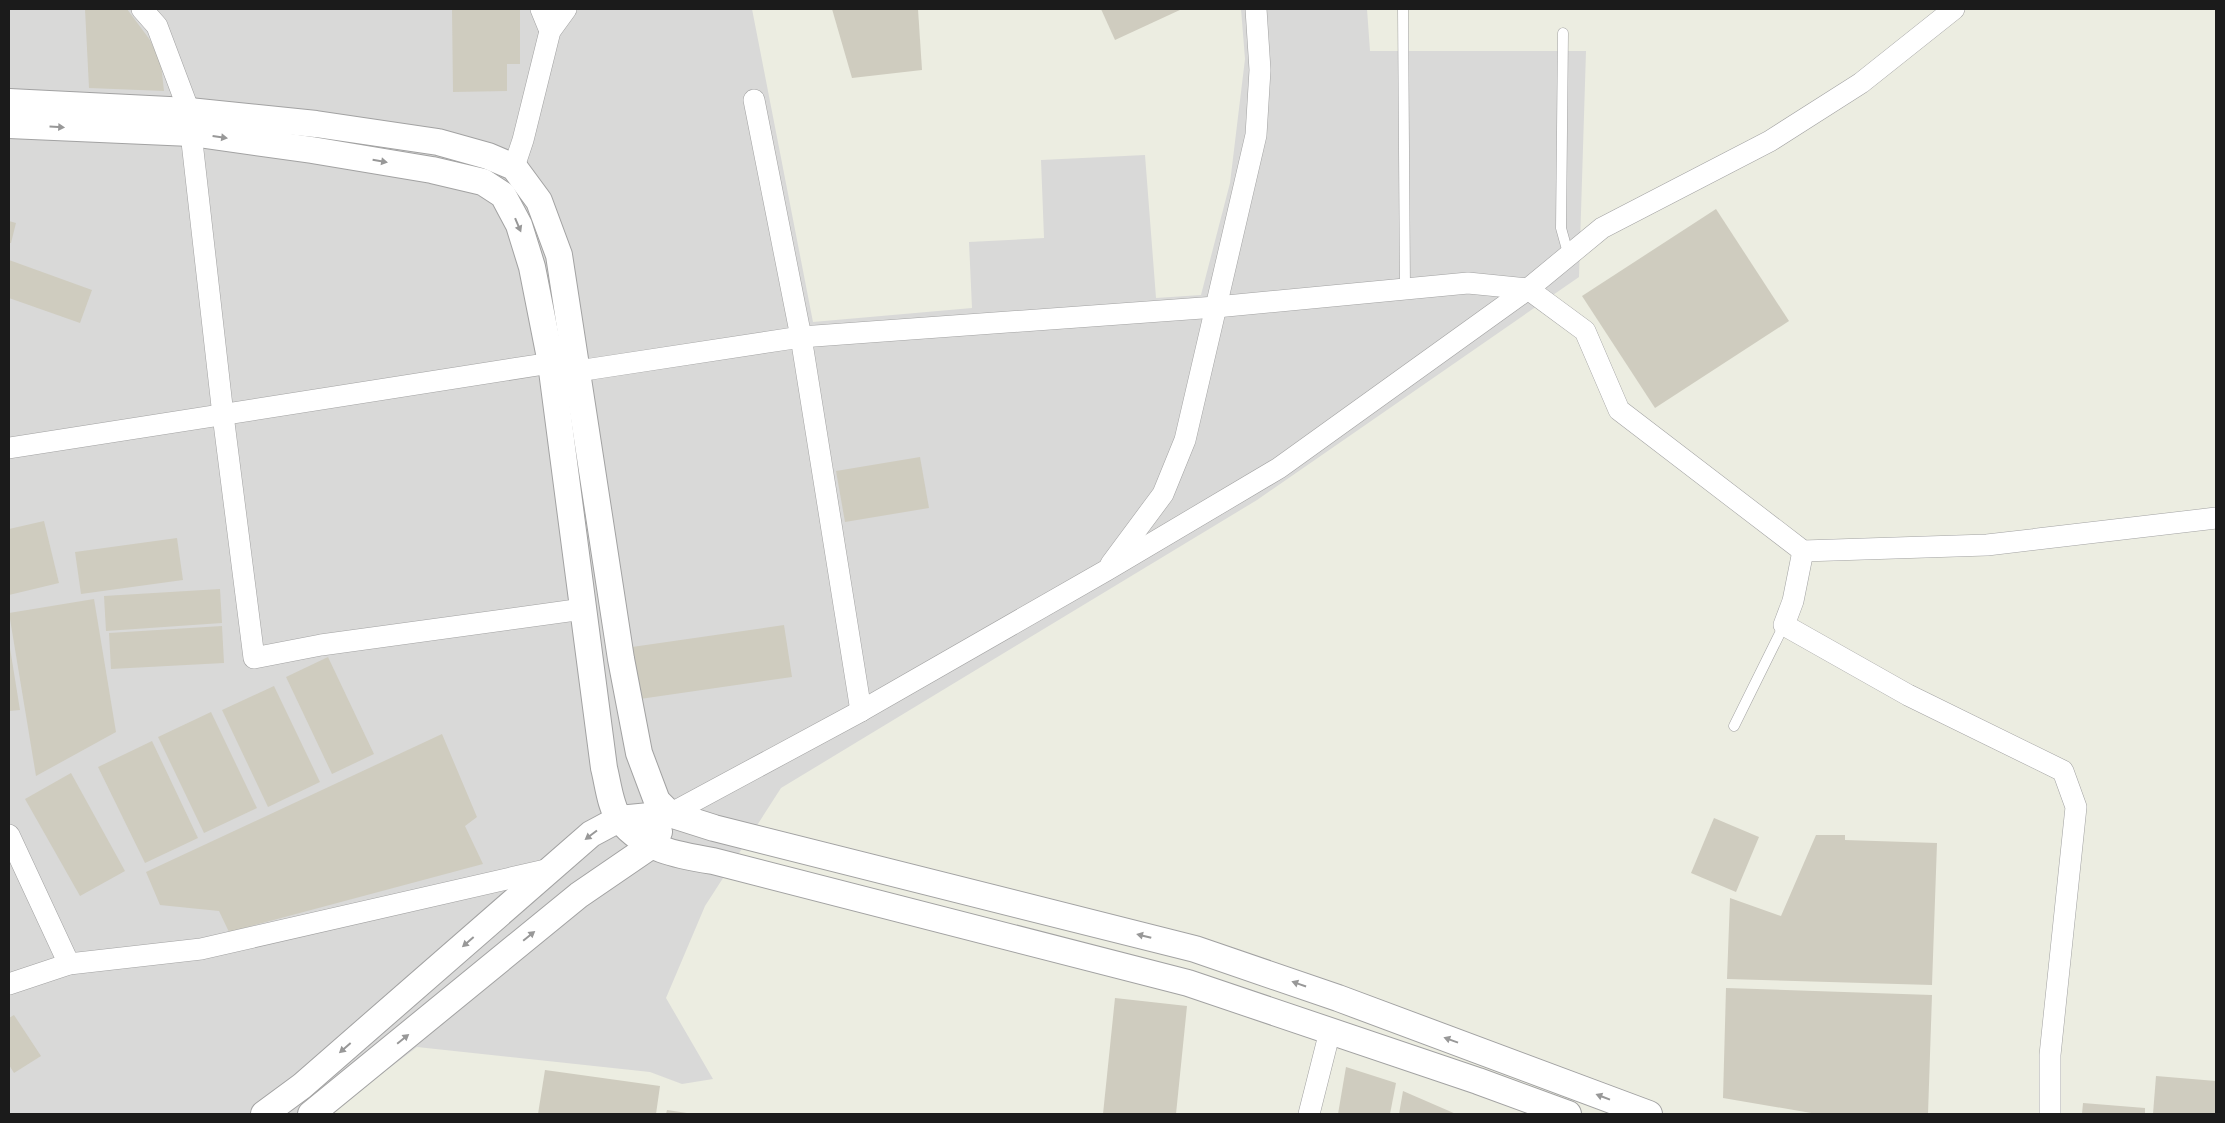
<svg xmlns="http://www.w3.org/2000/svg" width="2225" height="1123" font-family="'PT Sans Narrow',sans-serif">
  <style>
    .residential { fill: #d9d9d8 }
    .building { fill: #cfccbf }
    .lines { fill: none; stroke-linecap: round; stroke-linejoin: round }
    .service-casing { stroke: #a2a2a2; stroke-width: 11 }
    .minor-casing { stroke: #a2a2a2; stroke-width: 22 }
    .tertiary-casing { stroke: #a2a2a2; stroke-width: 28 }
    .service { stroke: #fff; stroke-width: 10 }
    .minor { stroke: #fff; stroke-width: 21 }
    .tertiary { stroke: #fff; stroke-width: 26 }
    .oneway { fill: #989898 }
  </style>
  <rect width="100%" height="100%" fill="#ecede1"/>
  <path class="residential" d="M9,9H752L813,322L972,308L969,242L1044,238L1041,160L1145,155L1156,298L1201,295L1230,183L1245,59L1241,9H1367L1370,51H1586L1579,277L1257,500L781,788L705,906L666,998L713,1079L682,1084L650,1072L417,1047L329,1114H9Z"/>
  <g class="building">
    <path d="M85,9H127L150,40L161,64L164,91L89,88Z"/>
    <path d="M452,9H520V64H507V91L453,92Z"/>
    <path d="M832,9H918L922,70L852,78Z"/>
    <path d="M1101,9H1182L1115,40Z"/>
    <path d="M1716,209L1789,321L1655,408L1582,296Z"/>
    <path d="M9,221L16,223L11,243H9Z"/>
    <path d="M9,260L92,290L80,323L9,298Z"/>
    <path d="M920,457L929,508L845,522L836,471Z"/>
    <path d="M44,521L59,583L9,595V529Z"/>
    <path d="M177,538L183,580L81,594L75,552Z"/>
    <path d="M220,589L222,623L106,631L104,596Z"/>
    <path d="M94,599L116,732L36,776L9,613Z"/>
    <path d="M784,625L792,677L640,699L632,647Z"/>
    <path d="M222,626L224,663L111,669L109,633Z"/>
    <path d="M9,642L20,710L9,711Z"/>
    <path d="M328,657L374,754L332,774L286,677Z"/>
    <path d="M274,686L320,782L268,807L222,710Z"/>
    <path d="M211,712L257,808L204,833L158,737Z"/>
    <path d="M442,734L477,817L465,826L483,864L229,932L219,911L160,905L146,872Z"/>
    <path d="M152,741L198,838L145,863L98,767Z"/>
    <path d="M71,773L125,871L80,896L25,799Z"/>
    <path d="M1714,818L1759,837L1736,892L1691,873Z"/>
    <path d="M1816,835H1845V840L1937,843L1932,985L1727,979L1730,898L1781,916Z"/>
    <path d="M1726,988L1932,995L1928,1114H1817L1723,1098Z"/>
    <path d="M1115,998L1187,1006L1176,1114H1103Z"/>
    <path d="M14,1015L41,1056L14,1073L9,1065V1018Z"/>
    <path d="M1346,1067L1396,1083L1390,1114H1338Z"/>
    <path d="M545,1070L660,1086L656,1114H538Z"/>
    <path d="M2156,1076L2216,1081V1114H2153Z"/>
    <path d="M1403,1091L1456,1114H1399Z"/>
    <path d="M2083,1103L2145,1108V1114H2082Z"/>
    <path d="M667,1110L687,1113V1114H666Z"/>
  </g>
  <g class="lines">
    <g class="service-casing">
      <g id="service">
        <path d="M1403,9L1405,289"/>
        <path d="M1563,33L1561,228L1566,246L1572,253"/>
        <path d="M1734,726L1784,625"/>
      </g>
    </g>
    <g class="minor-casing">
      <g id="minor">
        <path d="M142,9L157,26L189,111"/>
        <path d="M541,9L550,31"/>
        <path d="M754,100L801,337L861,711"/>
        <path d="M191,133L223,415L254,658L321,645L583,609"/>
        <path d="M514,167L523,140L550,31L566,9"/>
        <path d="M578,371L801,337L1216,307L1468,283L1528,289L1585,331L1619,410L1803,551L1987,545L2216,518"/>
        <path d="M9,448L551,363"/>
        <path d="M1803,551L1793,601L1784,625L1908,695L2063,771L2076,807L2050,1055V1114"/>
        <path d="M1111,564L1163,494L1185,440L1256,135L1260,70L1256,9"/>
        <path d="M670,814L861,711L1107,570L1279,468L1528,289L1602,228L1770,141L1861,83L1954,9"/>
        <path d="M9,835L69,964"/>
        <path d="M9,984L69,964L201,949L550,869"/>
        <path d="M1309,1114L1330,1031"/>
      </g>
    </g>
    <g class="tertiary-casing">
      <g id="tertiary">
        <path d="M9,102L189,111L316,124L438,142L488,156L514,167L539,201L559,255L621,659L639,753L657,801L670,814L714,828L1195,949L1338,998L1649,1114"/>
        <path d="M9,125L191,133L312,150L432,170L483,182L503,195L519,225L532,267L551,363L604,768C608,783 610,807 620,820C645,850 676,855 713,861L1188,983L1478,1081L1568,1114"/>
        <path d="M264,1114L302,1086L591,834L619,819L670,814"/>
        <path d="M311,1114L579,895L652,845L659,832"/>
      </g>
    </g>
    <use href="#service" class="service"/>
    <use href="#minor" class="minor"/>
    <use href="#tertiary" class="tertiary"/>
  </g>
  <defs><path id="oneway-solid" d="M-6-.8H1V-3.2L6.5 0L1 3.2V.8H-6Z" transform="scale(1.25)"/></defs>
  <g class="oneway">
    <use href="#oneway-solid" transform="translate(57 127) rotate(3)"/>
    <use href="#oneway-solid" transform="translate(220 137) rotate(8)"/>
    <use href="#oneway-solid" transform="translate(380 161) rotate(10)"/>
    <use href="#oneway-solid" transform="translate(518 225) rotate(67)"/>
    <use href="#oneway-solid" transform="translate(591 835) rotate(143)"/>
    <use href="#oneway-solid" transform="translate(529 936) rotate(-39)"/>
    <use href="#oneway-solid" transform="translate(1144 936) rotate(-166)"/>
    <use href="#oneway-solid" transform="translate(468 942) rotate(139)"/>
    <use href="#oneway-solid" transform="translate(1299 984) rotate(-161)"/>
    <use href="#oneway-solid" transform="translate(403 1039) rotate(-39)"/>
    <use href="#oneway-solid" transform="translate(1451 1040) rotate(-160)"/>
    <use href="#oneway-solid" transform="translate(345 1048) rotate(139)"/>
    <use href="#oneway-solid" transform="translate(1603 1097) rotate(-159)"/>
  </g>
  <rect width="2225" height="1123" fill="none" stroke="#1b1b1b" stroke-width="20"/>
</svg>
